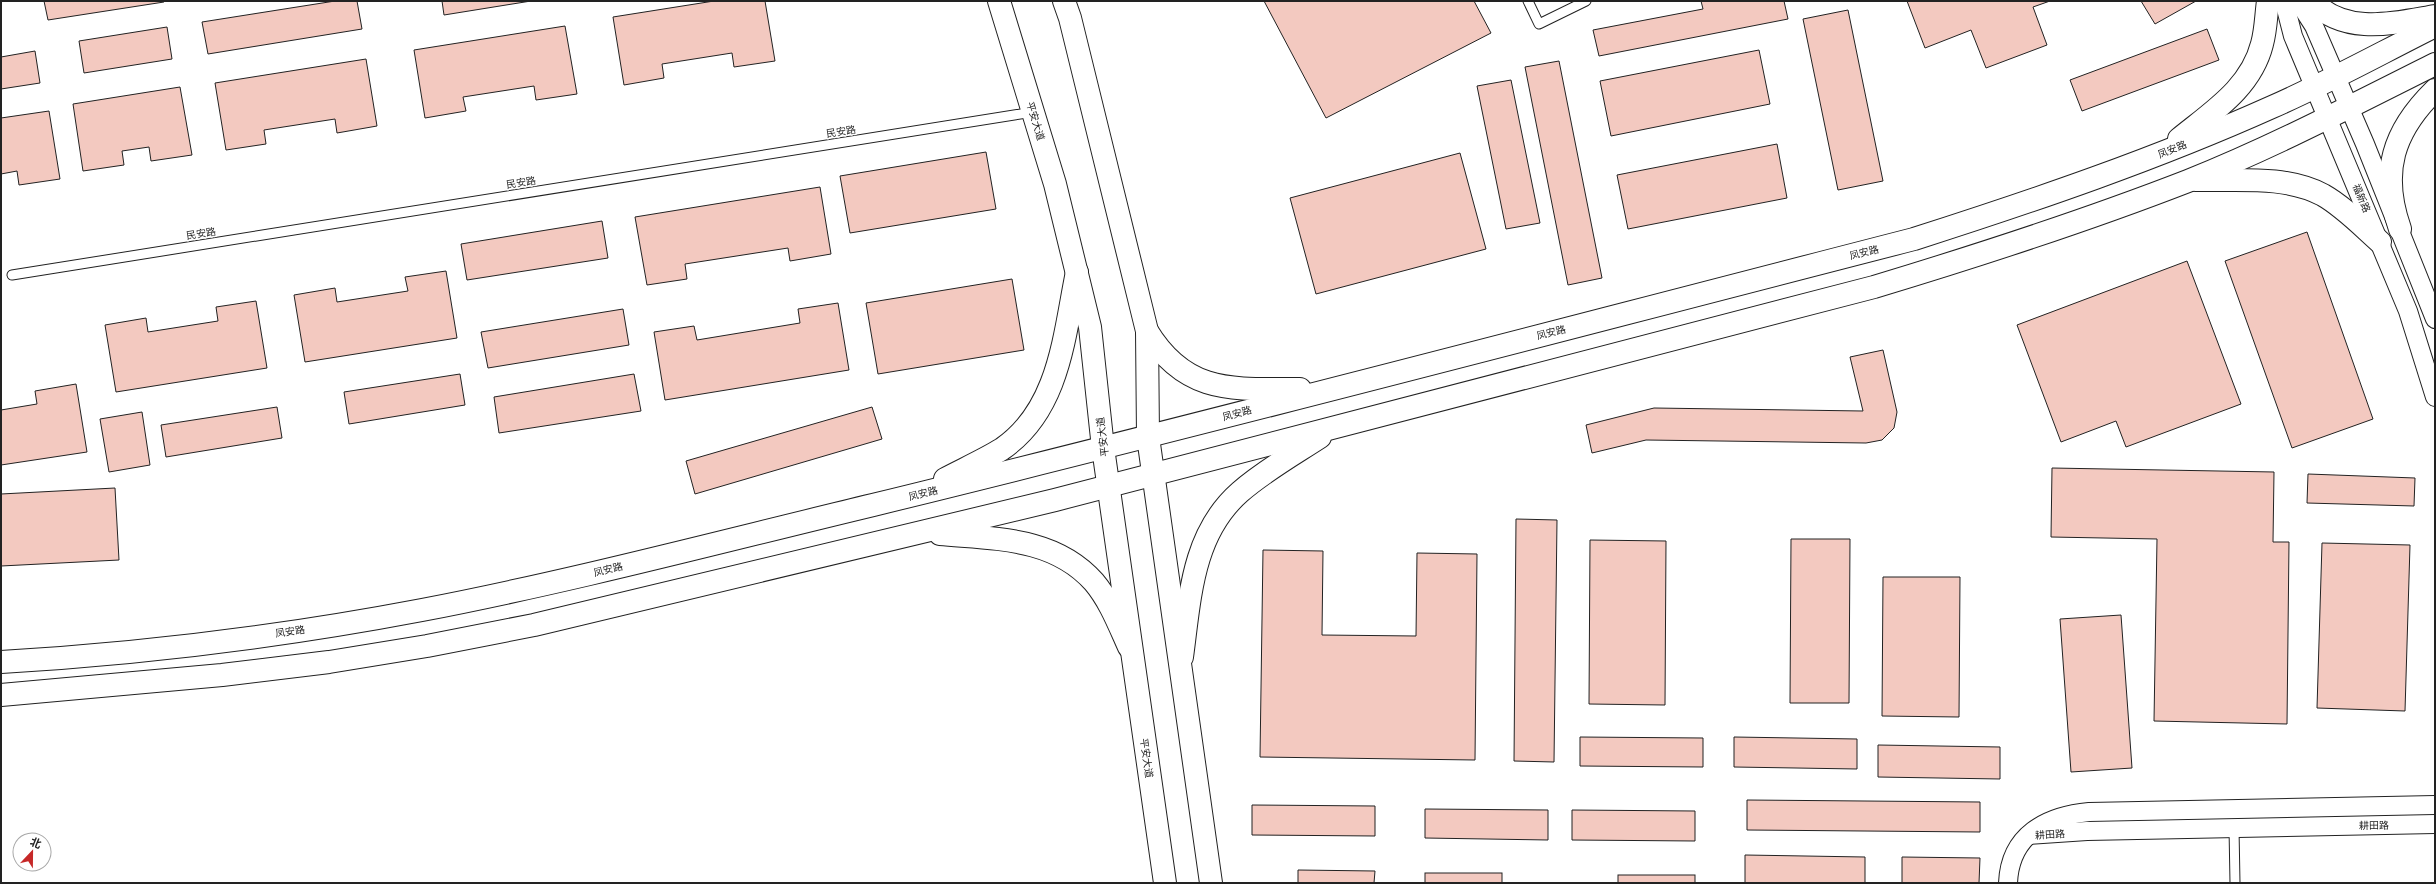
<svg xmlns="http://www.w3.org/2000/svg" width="2436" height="884" font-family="'Work Sans','Noto Sans SC',sans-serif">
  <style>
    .building { fill: #f3c9c0; stroke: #222 }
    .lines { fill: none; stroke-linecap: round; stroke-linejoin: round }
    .service-casing { stroke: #222; stroke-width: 11 }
    .minor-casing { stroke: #222; stroke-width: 20 }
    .tertiary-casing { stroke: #222; stroke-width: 24 }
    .secondary-casing { stroke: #222; stroke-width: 24 }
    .service { stroke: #fff; stroke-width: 9 }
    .minor { stroke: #fff; stroke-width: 18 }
    .tertiary { stroke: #fff; stroke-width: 22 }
    .secondary { stroke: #fff; stroke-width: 22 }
    .labels { text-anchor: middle; stroke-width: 3; stroke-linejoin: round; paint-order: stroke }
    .street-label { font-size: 10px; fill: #222; stroke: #fff }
  </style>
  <rect width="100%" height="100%" fill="#fff"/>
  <g class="building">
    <path d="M44,1H164V2L48,20Z"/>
    <path d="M335,1H357L362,29L208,54L202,22Z"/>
    <path d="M442,1H531L444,15Z"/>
    <path d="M714,1H765L775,61L734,67L732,53L662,64L664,78L624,85L613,17Z"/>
    <path d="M1264,1H1474L1491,33L1326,118Z"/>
    <path d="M1701,1H1784L1788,19L1599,56L1593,30L1703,9Z"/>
    <path d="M1907,1H2050L2033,7L2047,45L1986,68L1971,30L1925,48Z"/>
    <path d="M2141,1H2196L2155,24Z"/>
    <path d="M1848,10L1883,181L1838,190L1803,19Z"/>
    <path d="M565,26L577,94L536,100L534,86L463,97L466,111L425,118L414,50Z"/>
    <path d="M167,27L172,59L84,73L79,41Z"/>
    <path d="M2207,29L2219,60L2082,111L2070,80Z"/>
    <path d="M1759,50L1770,104L1611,136L1600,81Z"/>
    <path d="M35,51L40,83L1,89V57Z"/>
    <path d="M366,59L377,126L337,133L335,119L264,130L266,144L226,150L215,83Z"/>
    <path d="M1559,61L1602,278L1568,285L1525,67Z"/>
    <path d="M1511,80L1540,223L1506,229L1477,86Z"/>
    <path d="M180,87L192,155L151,161L149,147L122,151L124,165L83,171L73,104Z"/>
    <path d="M49,111L60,179L19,185L17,171L1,174V118Z"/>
    <path d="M1777,144L1787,198L1628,229L1617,175Z"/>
    <path d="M986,152L996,209L850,233L840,176Z"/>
    <path d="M1460,153L1486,249L1316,294L1290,198Z"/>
    <path d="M820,187L831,254L790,261L788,248L685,264L687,279L647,285L635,217Z"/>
    <path d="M602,221L608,258L467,280L461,244Z"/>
    <path d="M2307,232L2373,419L2292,448L2225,261Z"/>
    <path d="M2187,261L2241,404L2126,447L2116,421L2061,442L2017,325Z"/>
    <path d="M446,271L457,338L305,362L294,295L335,288L337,302L408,291L405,277Z"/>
    <path d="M1012,279L1024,350L878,374L866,303Z"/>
    <path d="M256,301L267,368L116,392L105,325L146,318L148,332L218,321L216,307Z"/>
    <path d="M838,303L849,370L665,400L654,332L694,326L697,340L800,323L798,309Z"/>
    <path d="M623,309L629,345L488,368L481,332Z"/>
    <path d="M1883,350L1897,412L1894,428L1882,440L1866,443L1646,440L1592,453L1586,425L1654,408L1863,411L1850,357Z"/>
    <path d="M460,374L465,405L349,424L344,392Z"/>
    <path d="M634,374L641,411L499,433L494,397Z"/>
    <path d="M76,384L87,452L1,465V410L37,404L35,391Z"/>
    <path d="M277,407L282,438L166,457L161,425Z"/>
    <path d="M872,407L882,439L695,494L686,461Z"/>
    <path d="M142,412L150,465L109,472L100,419Z"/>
    <path d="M2052,468L2274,472L2273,542H2289L2287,724L2154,721L2157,539L2051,537Z"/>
    <path d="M2308,474L2415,478L2414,506L2307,503Z"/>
    <path d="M115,488L119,560L1,566V494Z"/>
    <path d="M1516,519L1557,520L1554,762L1514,761Z"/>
    <path d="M1791,539H1850L1849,703H1790Z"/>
    <path d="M1590,540L1666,541L1665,705L1589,704Z"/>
    <path d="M2322,543L2410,545L2405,711L2317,708Z"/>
    <path d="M1263,550L1323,551L1322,635L1416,636L1417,553L1477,554L1475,760L1260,757Z"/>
    <path d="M1883,577H1960L1959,717L1882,716Z"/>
    <path d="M2121,615L2132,768L2071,772L2060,619Z"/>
    <path d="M1580,737L1703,738V767L1580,766Z"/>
    <path d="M1734,737L1857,739V769L1734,767Z"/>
    <path d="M1878,745L2000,747V779L1878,777Z"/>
    <path d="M1747,800L1980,802V832L1747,830Z"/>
    <path d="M1252,805L1375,806V836L1252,835Z"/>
    <path d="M1425,809L1548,810V840L1425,838Z"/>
    <path d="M1572,810L1695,811V841L1572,840Z"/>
    <path d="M1745,855L1865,857V883H1745Z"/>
    <path d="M1902,857L1980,858L1979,883H1902Z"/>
    <path d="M1298,870L1375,871L1374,883H1298Z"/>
    <rect x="1425" y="873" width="77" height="10"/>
    <rect x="1618" y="875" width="77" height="8"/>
  </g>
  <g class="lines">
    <g class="service-casing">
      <g id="service">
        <path d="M1528,1L1539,24L1586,1"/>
        <path d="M12,275L1033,112"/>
        <path d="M2234,828L2235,883"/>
      </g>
    </g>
    <g class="minor-casing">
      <g id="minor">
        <path d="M2284,1L2293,36L2408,311L2435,397"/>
        <path d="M2298,1L2314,26L2365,144L2435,319"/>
        <path d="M2029,835L2087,831L2435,824"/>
        <path d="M2008,883C2010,835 2046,816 2089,812L2435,805"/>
      </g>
    </g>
    <g class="tertiary-casing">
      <g id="tertiary">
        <path d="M2312,1C2345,36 2394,23 2435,16"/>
        <path d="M2179,139C2212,112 2251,88 2262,44C2266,30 2266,15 2268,1"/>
        <path d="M2196,180C2237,181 2286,175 2323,195C2344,207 2362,226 2380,242"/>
        <path d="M2400,229C2380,172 2393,131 2435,90"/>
        <path d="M1147,331C1186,395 1233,389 1300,389"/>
        <path d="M945,479C964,469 984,460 1002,449C1060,409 1064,335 1077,272"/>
        <path d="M940,534C995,539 1054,537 1094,582C1110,601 1119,625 1129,647"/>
        <path d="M1182,657C1190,598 1192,534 1240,492C1264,471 1294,454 1320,437"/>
        <path d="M1,662C140,654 285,636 422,610C573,581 723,541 873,505C1221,420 1568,328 1914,239C2036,200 2156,159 2272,107C2327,83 2381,53 2435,26"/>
        <path d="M1,695L222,675L329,662L427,646L534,625L1055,500L1874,287C1980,255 2085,221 2188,181C2273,147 2353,105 2435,64"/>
      </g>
    </g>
    <g class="secondary-casing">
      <g id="secondary">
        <path d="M999,1L1055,184L1090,327L1103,448L1165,883"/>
        <path d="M1064,1L1070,18L1147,331L1148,437L1211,883"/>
      </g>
    </g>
    <use href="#service" class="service"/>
    <use href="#minor" class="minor"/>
    <use href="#tertiary" class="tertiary"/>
    <use href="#secondary" class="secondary"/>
  </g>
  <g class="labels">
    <g class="street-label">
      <text transform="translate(1036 121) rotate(73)" y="4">平安大道</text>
      <text transform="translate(841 131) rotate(-9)" y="4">民安路</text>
      <text transform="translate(2172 149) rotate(-22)" y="4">凤安路</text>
      <text transform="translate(521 182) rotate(-9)" y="4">民安路</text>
      <text transform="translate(2362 198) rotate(67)" y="4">福新路</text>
      <text transform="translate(201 233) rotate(-9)" y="4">民安路</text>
      <text transform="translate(1864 252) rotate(-14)" y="4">凤安路</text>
      <text transform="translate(1551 332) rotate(-14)" y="4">凤安路</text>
      <text transform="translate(1237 413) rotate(-15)" y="4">凤安路</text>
      <text transform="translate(1102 437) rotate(-97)" y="4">平安大道</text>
      <text transform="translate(923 493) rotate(-14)" y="4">凤安路</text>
      <text transform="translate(608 569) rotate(-14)" y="4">凤安路</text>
      <text transform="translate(290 631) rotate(-8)" y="4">凤安路</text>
      <text transform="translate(1147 758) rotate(82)" y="4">平安大道</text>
      <text transform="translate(2374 825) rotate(-1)" y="4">耕田路</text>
      <text transform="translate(2050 834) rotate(-4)" y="4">耕田路</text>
    </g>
  </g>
  <rect width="2436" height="884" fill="none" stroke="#222222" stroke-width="4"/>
  <g transform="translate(32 852) rotate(22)"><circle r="19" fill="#ffffff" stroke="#a7a7a7"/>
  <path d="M0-3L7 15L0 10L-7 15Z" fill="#c62828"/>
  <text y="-6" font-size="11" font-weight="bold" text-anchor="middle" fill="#222222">北</text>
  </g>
</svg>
